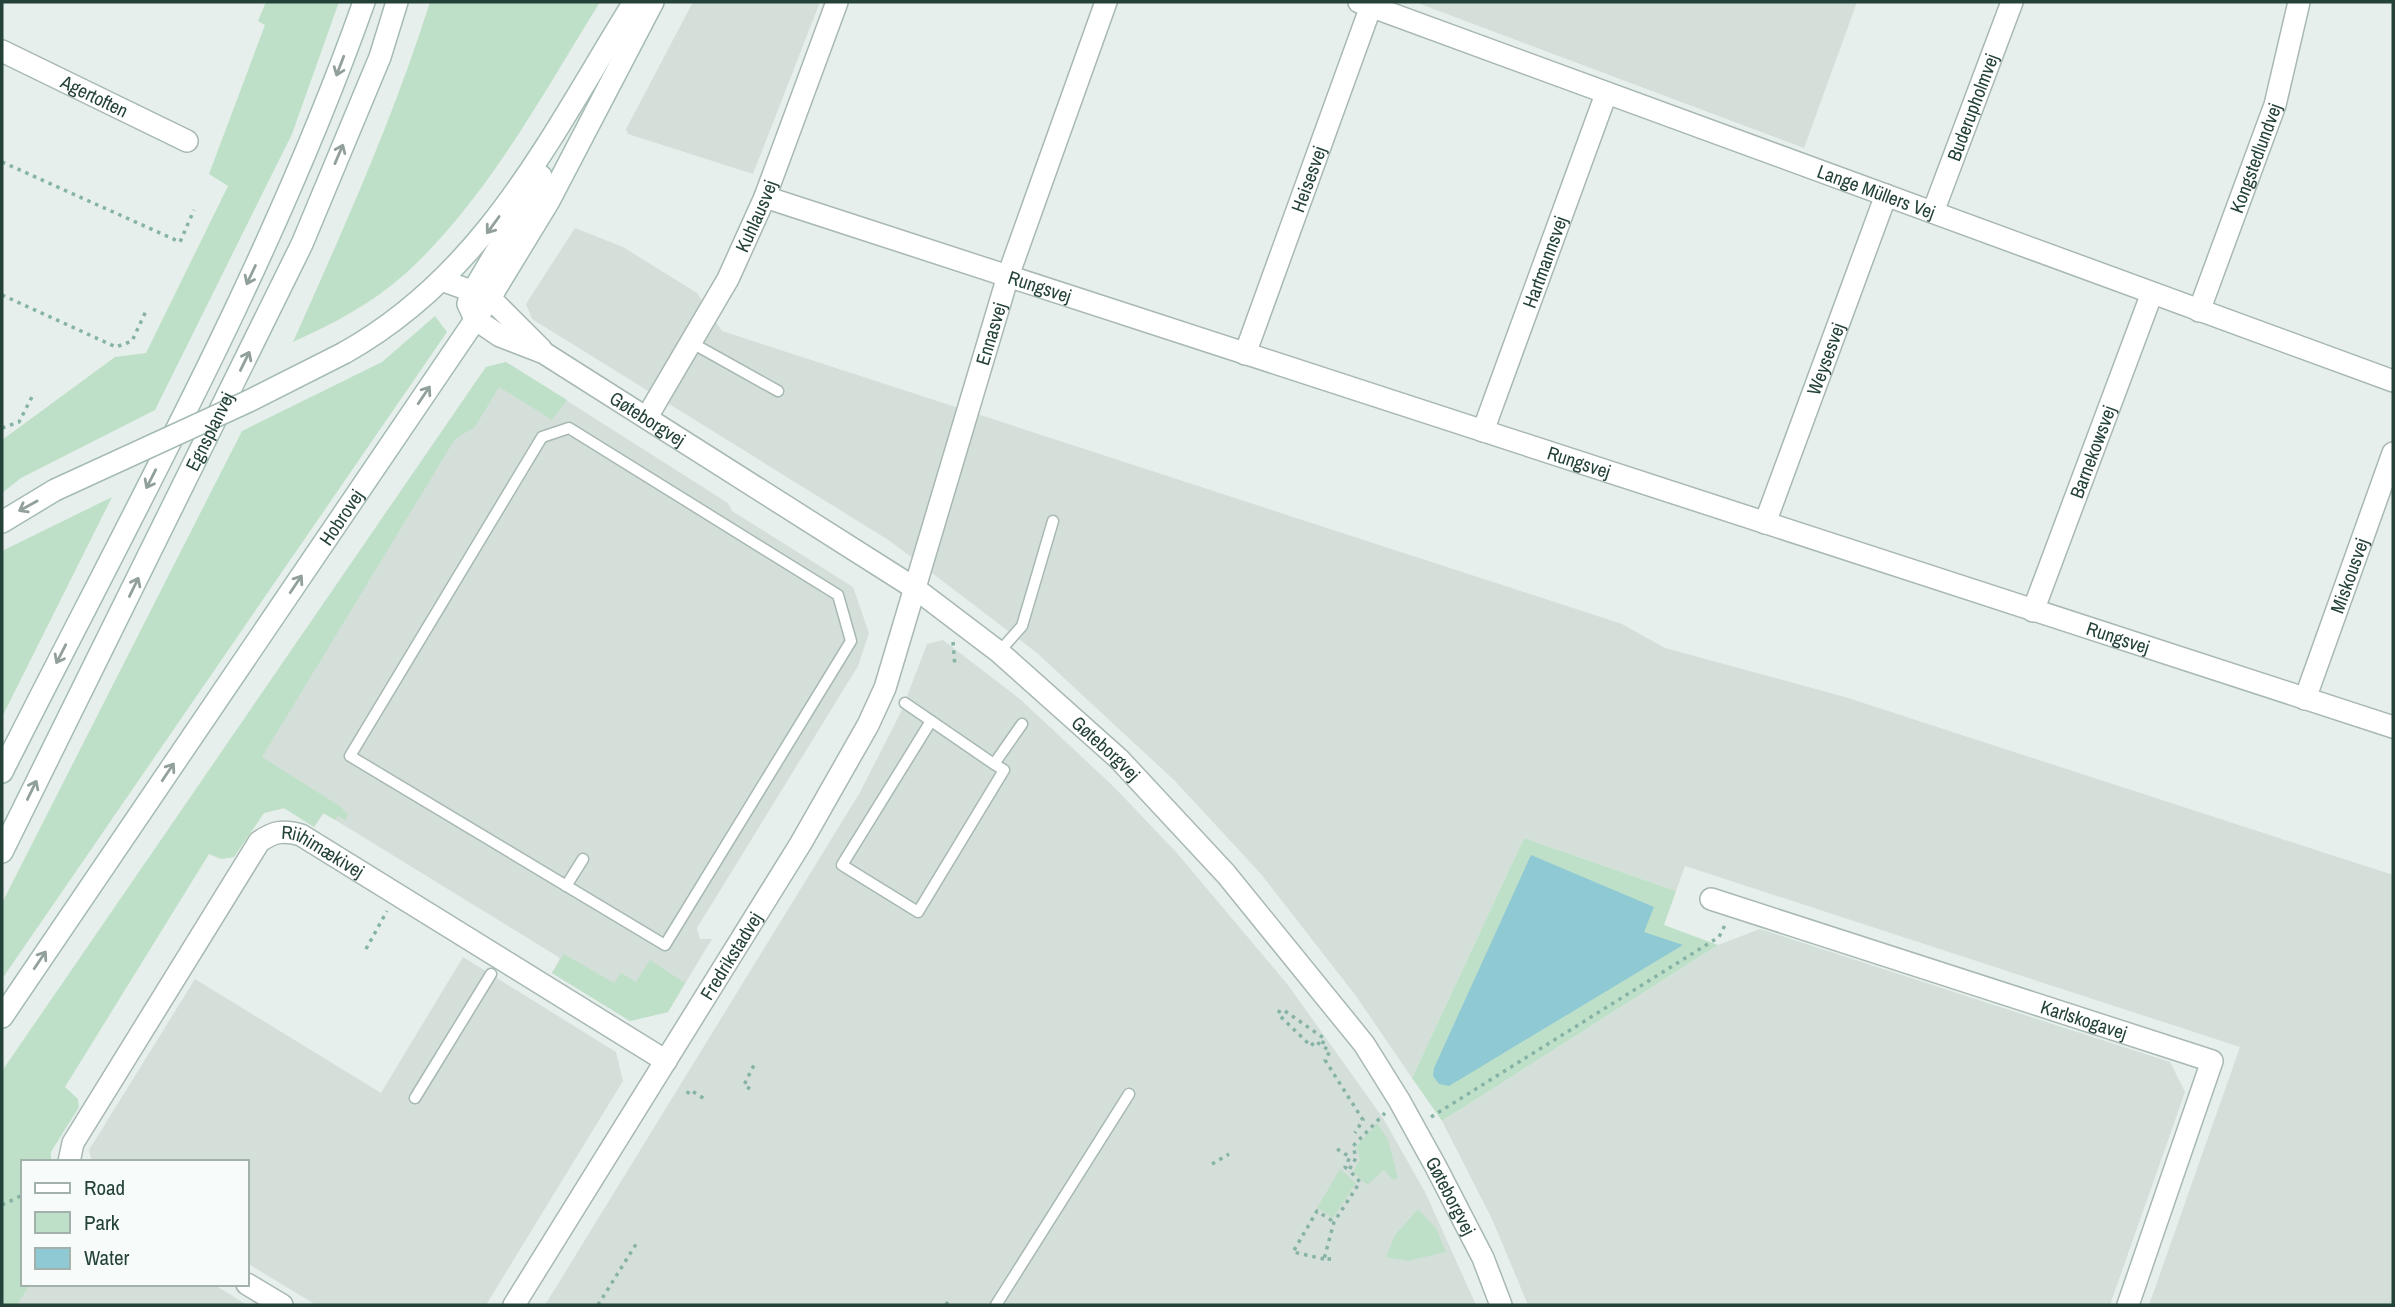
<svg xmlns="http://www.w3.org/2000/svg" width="2395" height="1307" font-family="'Archivo Narrow',sans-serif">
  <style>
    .built { fill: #d4dfda }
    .green { fill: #bfe0c8 }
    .water { fill: #8ec9d4 }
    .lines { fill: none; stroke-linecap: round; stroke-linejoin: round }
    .service-casing { stroke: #a8b8b2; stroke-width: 13 }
    .minor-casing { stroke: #a8b8b2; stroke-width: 24 }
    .tertiary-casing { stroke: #a8b8b2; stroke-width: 24 }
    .secondary-casing { stroke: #a4bbb3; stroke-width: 24 }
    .path { stroke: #86b3a5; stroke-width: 3.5; stroke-dasharray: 3.5 5; stroke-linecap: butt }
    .service { stroke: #fff; stroke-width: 10 }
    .minor { stroke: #fff; stroke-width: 21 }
    .tertiary { stroke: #fff; stroke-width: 21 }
    .secondary { stroke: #fff; stroke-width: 21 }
    .secondary-bridge-casing { stroke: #a4bbb3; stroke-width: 24; stroke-linecap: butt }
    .secondary-bridge { stroke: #fff; stroke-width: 21 }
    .oneway { stroke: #92a09c }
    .labels { text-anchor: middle; stroke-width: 7; stroke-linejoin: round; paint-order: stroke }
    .street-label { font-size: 19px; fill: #24423a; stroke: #f7fbf9 }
  </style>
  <rect width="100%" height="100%" fill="#e6efeb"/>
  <g class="built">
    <path d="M693,2H820L753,174L628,134L626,129Z"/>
    <path d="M1415,2H1857L1804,148Z"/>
    <path d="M575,228L623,247L697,293L722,331L1622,624L1665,648L1845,697L2393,875V1305H2149L2240,1047L1685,866L1676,891L1524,838L1412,1078L1356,996L1261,874L1175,781L1037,653L890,541L532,319L526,304Z"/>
    <path d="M506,362L728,503L732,511L853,587L869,633L858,666L697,928L700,939H712L668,1012L630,1021L552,973L560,958L324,813L314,827L284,808L252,816L218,757L486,367Z"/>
    <path d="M943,640L1020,699L1114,787L1176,852L1288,985L1383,1118L1425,1192L1476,1305H545L859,794L901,712L927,644Z"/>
    <path d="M1760,929L2170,1062L2185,1092L2110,1305H1528L1492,1219L1442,1121L1718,945Z"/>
    <path d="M463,957L616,1052L623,1081L486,1305H316L247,1263V1162H92L89,1150L195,979L381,1093Z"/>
    <path d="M23,1258V1284H213L247,1305H2V1293Z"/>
  </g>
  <g class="green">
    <path d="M266,2H339L292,134L155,410L21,478L2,493V440L115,357L146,353L228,186L209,174L265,25L258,21Z"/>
    <path d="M430,2H600C542,95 487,199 406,273C373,303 333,324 293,342C343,230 393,119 430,2Z"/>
    <path d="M435,316L447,332L2,979V903L242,431L382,362Z"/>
    <path d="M506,362L567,400L552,420L499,387L475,427L455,439L262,757L341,807L348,815L345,820L338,816L335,820L323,813L314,827L284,808L264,813L234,857L221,859L209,854L65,1087L78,1099L79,1107L51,1152V1162H23L20,1277L23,1284H30L17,1305H2V1071L486,367Z"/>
    <path d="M112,497L2,717V551Z"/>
    <path d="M1524,838L1676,891L1664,925L1718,945L1442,1121L1412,1078Z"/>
    <path d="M564,954L614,983L621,973L636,982L650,960L685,983L668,1012L630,1021L552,973Z"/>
    <path d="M1377,1123L1388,1140L1398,1178L1393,1180L1384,1170L1367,1185L1353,1172L1360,1159L1356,1147Z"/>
    <path d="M1340,1169L1356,1183L1333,1218L1317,1208Z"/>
    <path d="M1418,1209L1436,1228L1446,1252L1408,1261L1386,1257L1395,1235Z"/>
  </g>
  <path class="water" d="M1531,855L1654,907L1644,932L1683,945L1449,1086L1439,1084L1433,1076L1434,1068Z"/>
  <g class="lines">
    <g class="service-casing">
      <g id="service">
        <path d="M692,343L778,391"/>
        <path d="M569,428L838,595L851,641L665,945L350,756L542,437Z"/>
        <path d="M999,652L1022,626L1053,521"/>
        <path d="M905,703L994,764L1022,724"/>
        <path d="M931,721L842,865L918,912L1004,770L994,764"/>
        <path d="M566,886L583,859"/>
        <path d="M415,1098L491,974"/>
        <path d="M996,1305L1129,1094"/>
      </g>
    </g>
    <g class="minor-casing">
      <g id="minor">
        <path id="s1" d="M1359,2L2393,381"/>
        <path id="s2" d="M2,51L187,141"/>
        <path id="s3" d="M765,197L2393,727"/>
        <path id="s4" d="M1933,212L2012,2"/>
        <path d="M444,281L488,297"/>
        <path id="s5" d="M2199,311L2275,105L2299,2"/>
        <path id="s6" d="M1245,354L1371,6"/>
        <path id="s7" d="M647,417L728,279L765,197L837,2"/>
        <path id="s8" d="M1483,431L1606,94"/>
        <path id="s9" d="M1765,523L1886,195"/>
        <path id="s10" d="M2033,611L2152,293"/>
        <path id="s11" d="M2305,699L2393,453"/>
        <path id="s12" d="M1711,899L2212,1061L2128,1305"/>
        <path id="s13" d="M69,1162L73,1143L259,842C274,831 284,830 301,835L666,1061"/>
        <path d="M247,1284L282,1305"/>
        <path id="s14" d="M514,1305L801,843L868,725L885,688L1008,276L1106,2"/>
      </g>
    </g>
    <g class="tertiary-casing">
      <g id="tertiary">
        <path d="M490,298L541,349"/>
        <path id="s15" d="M475,319L500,336L544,353L916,589L999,652L1119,759L1226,874L1364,1044L1399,1100L1436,1167L1483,1258L1501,1305"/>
      </g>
    </g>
    <g class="secondary-casing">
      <g id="secondary">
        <path d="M475,319L468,304L470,296L541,176"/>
        <path d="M344,353C487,273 551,135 634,2"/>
        <path d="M2,522L55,490"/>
        <path d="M2,772C129,519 269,270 364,2"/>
        <path id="s16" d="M2,852L302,244L380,57L397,2"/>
        <path id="s17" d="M2,1017L490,298L549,201L653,2"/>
      </g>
    </g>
    <g class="path">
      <path d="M2,162L180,242L194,210"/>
      <path d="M2,295L116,347L132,341L146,311"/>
      <path d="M2,428L19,422L34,393"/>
      <path d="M953,642L955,667"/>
      <path d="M366,949L387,911"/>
      <path d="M1280,1010L1278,1014L1311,1046L1315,1041L1330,1051L1325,1060L1363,1120L1355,1133"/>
      <path d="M1285,1011L1325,1039L1321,1046"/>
      <path d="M750,1089L744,1085L754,1065"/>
      <path d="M687,1094L690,1090L705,1099"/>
      <path d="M1431,1117L1719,937L1725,925"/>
      <path d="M1337,1149L1350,1157L1345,1167L1349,1170"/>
      <path d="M1212,1164L1229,1154"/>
      <path d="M2,1205L23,1195"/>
      <path d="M1324,1259L1293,1252L1317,1211L1334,1222"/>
      <path d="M1331,1259H1324L1334,1222L1360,1182L1349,1170L1356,1158L1353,1146L1385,1113"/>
      <path d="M598,1305L638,1241"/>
      <path d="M946,1305L949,1300"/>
    </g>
    <use href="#service" class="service"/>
    <use href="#minor" class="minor"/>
    <use href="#tertiary" class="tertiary"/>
    <use href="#secondary" class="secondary"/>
    <g class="secondary-bridge-casing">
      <path id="secondary-bridge" d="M55,490L249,401L344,353"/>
    </g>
    <use href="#secondary-bridge" class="secondary-bridge"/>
  </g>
  <defs><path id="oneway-shaft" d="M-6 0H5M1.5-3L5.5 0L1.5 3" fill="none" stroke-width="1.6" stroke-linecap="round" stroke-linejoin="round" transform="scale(1.75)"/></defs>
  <g class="oneway">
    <use href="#oneway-shaft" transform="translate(340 66) rotate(111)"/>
    <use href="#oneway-shaft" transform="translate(339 154) rotate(-67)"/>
    <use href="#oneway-shaft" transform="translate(493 225) rotate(126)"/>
    <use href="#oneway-shaft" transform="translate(251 275) rotate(115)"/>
    <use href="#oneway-shaft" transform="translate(245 361) rotate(-64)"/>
    <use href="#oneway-shaft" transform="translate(424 395) rotate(-56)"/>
    <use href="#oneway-shaft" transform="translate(151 479) rotate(117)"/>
    <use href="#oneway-shaft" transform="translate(28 506) rotate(151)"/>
    <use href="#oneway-shaft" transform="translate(296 584) rotate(-56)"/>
    <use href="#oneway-shaft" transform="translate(134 587) rotate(-64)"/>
    <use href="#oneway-shaft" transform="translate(61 654) rotate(117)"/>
    <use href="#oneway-shaft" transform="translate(168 772) rotate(-56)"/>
    <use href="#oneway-shaft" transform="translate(32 790) rotate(-64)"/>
    <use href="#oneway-shaft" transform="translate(40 960) rotate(-56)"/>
  </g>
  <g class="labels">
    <g class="street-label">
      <text dy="7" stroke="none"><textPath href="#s2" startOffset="103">Agertoften</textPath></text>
      <text dy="7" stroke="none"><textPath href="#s4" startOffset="112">Buderupholmvej</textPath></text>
      <text dy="7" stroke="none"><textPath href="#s5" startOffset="163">Kongstedlundvej</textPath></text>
      <text dy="7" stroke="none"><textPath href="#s6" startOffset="186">Heisesvej</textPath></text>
      <text dy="7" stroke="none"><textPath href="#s1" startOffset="551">Lange Müllers Vej</textPath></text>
      <text dy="7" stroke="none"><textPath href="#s7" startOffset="229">Kuhlausvej</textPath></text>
      <text dy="7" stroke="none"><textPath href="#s8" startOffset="180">Hartmannsvej</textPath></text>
      <text dy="7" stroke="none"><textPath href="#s3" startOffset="289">Rungsvej</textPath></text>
      <text dy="7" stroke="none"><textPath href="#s14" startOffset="1090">Ennasvej</textPath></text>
      <text dy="7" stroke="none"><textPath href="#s9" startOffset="175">Weysesvej</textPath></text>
      <text dy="7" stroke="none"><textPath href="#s15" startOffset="200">Gøteborgvej</textPath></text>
      <text dy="7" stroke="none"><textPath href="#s16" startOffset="469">Egnsplanvej</textPath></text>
      <text dy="7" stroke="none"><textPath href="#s10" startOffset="170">Barnekowsvej</textPath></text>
      <text dy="7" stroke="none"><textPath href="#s3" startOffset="856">Rungsvej</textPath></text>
      <text dy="7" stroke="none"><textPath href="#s17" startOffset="604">Hobrovej</textPath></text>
      <text dy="7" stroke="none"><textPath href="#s11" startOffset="131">Miskousvej</textPath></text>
      <text dy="7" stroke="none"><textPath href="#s3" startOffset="1423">Rungsvej</textPath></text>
      <text dy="7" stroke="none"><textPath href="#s15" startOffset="766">Gøteborgvej</textPath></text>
      <text dy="7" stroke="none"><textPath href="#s13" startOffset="444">Riihimækivej</textPath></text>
      <text dy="7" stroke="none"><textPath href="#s14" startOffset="411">Fredrikstadvej</textPath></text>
      <text dy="7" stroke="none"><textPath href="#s12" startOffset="392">Karlskogavej</textPath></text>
      <text dy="7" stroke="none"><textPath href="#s15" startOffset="1334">Gøteborgvej</textPath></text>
    </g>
  </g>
  <rect width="2395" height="1307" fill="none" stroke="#24423a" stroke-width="7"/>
  <rect x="21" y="1160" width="228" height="126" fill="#f7fbf9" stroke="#a3b1ad" stroke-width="2"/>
  <rect x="35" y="1183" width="35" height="10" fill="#ffffff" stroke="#a3b1ad" stroke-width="2"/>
  <text x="84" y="1195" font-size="21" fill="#24423a">Road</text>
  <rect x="35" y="1212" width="35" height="21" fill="#bfe0c8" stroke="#a3b1ad" stroke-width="2"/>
  <text x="84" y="1230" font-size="21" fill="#24423a">Park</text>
  <rect x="35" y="1248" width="35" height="21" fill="#8ec9d4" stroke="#a3b1ad" stroke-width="2"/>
  <text x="84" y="1265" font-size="21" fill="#24423a">Water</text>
</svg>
